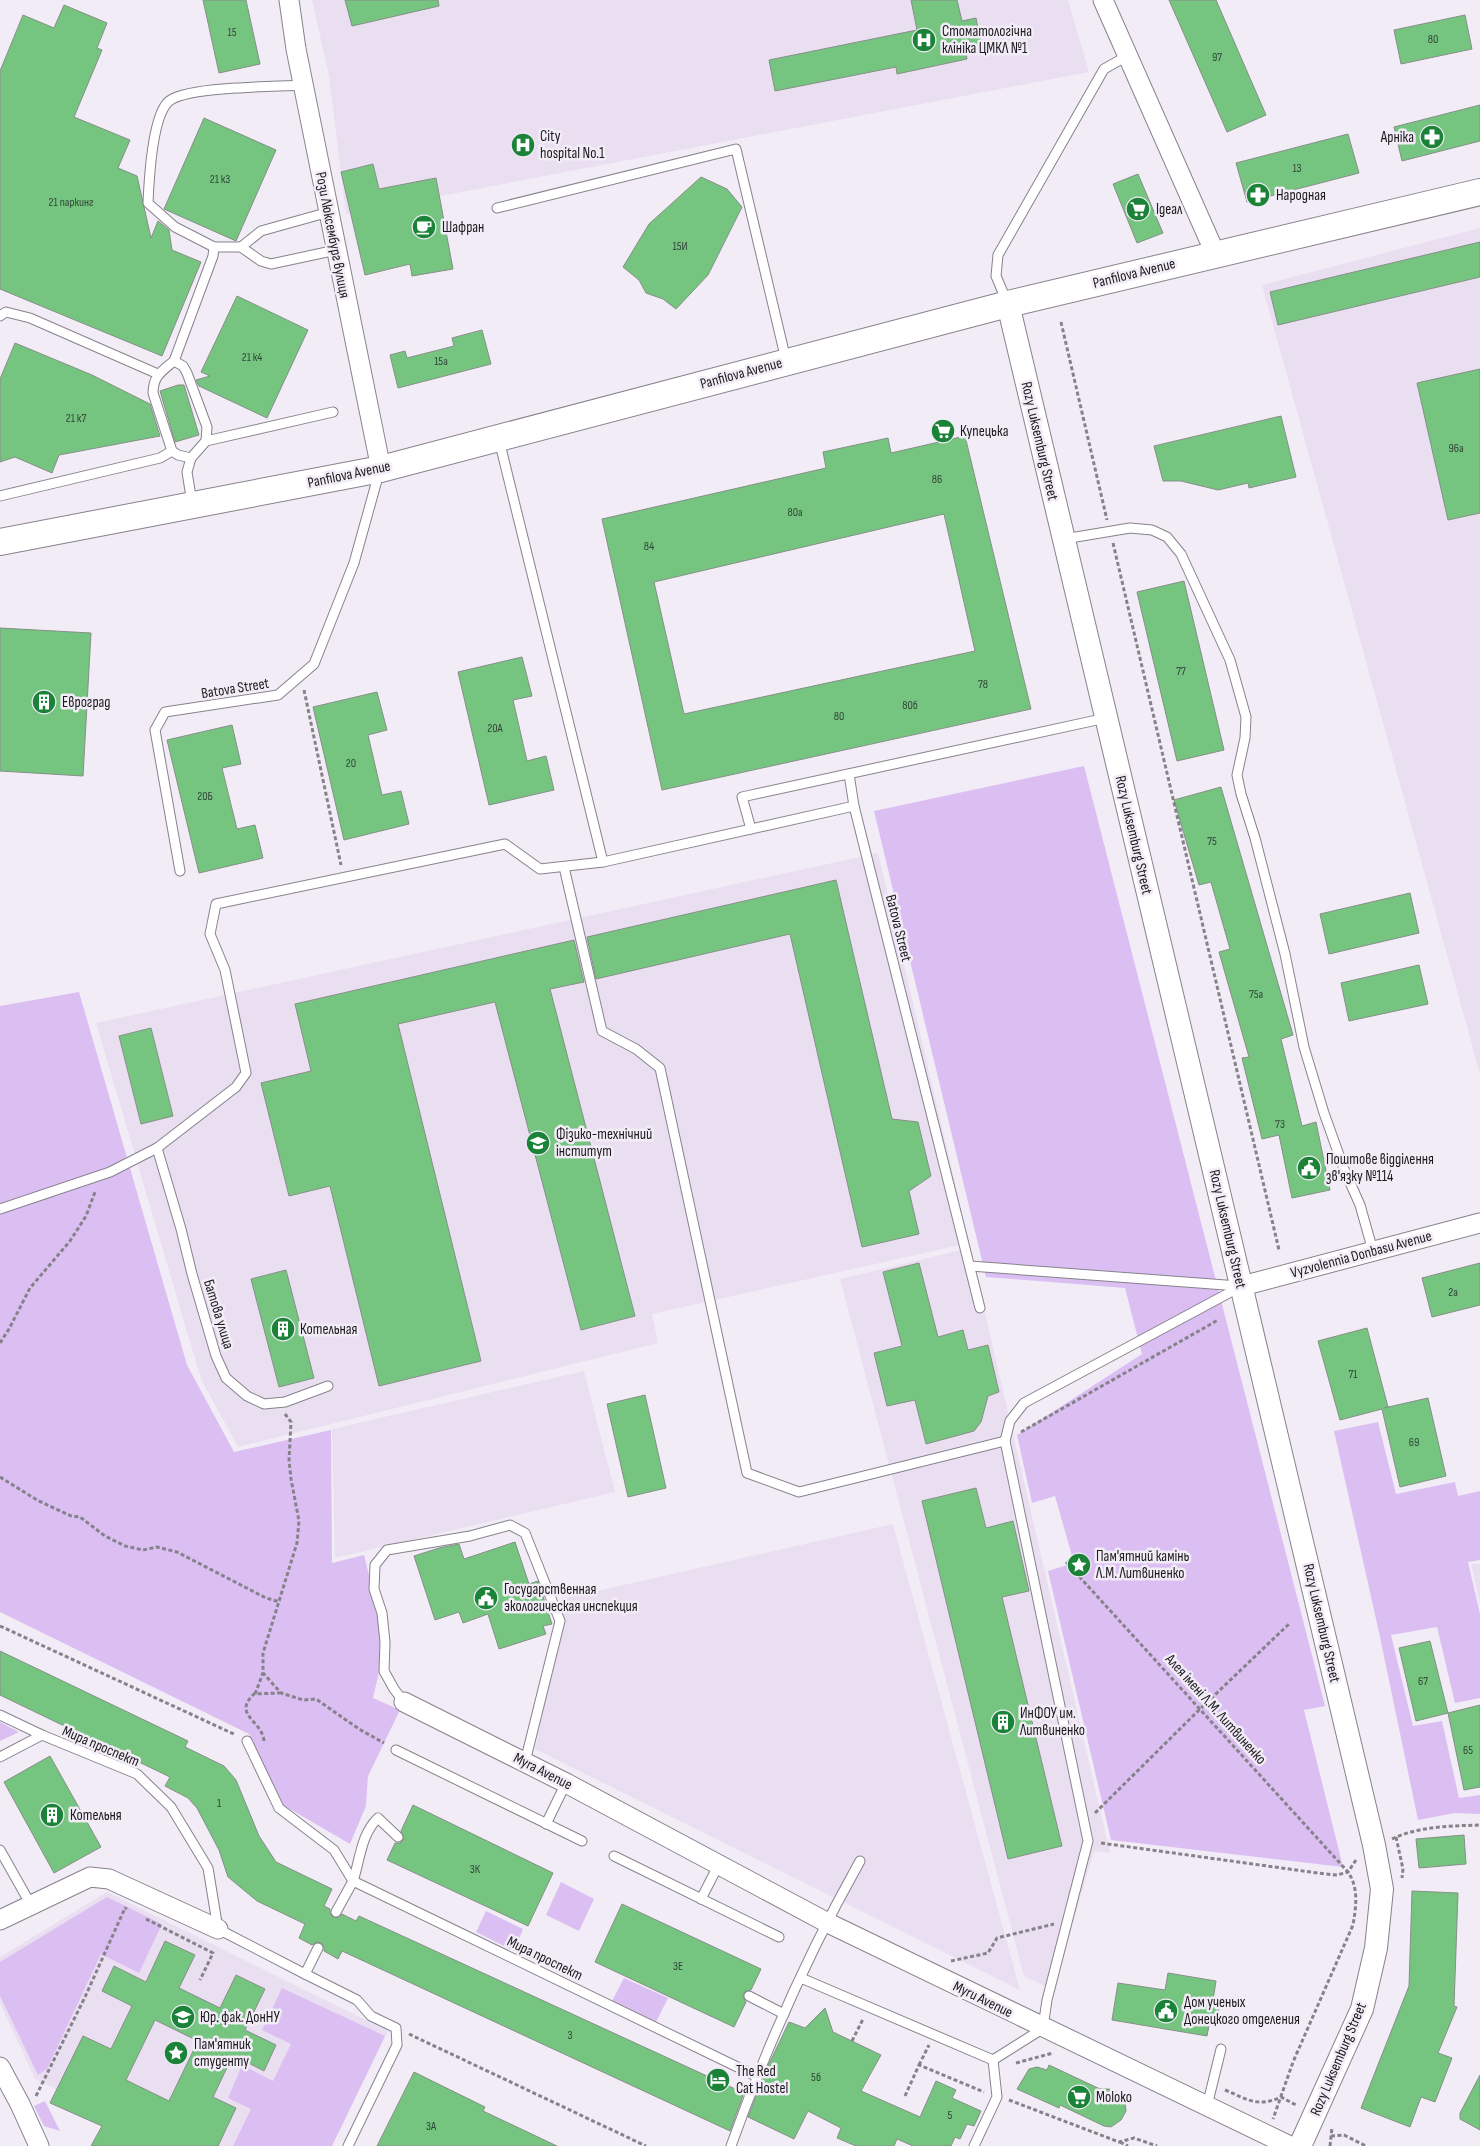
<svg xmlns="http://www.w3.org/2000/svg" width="1480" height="2146" font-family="'Sofia Sans Condensed',sans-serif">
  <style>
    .built { fill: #e9dff1 }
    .green { fill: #dbbff3 }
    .building { fill: #75c581; stroke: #868f87; fill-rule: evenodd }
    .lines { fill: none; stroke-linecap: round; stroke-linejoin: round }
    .service-casing { stroke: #87828c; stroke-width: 11 }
    .minor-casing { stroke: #87828c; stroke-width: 21 }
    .tertiary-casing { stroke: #87828c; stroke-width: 24 }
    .secondary-casing { stroke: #87828c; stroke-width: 28 }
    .path { stroke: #868289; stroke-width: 3; stroke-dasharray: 4 2.5; stroke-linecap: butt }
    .service { stroke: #fff; stroke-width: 9 }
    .minor { stroke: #fff; stroke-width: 19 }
    .tertiary { stroke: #fff; stroke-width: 22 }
    .secondary { stroke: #fff; stroke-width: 26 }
    .labels { text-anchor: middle; stroke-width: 5; stroke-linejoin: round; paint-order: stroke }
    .number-label { font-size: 12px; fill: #324537 }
    .poi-label { font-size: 15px; fill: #1c1a1e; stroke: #f2ecf7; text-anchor: start }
    .street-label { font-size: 15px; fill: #1c1a1e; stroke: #f2ecf7 }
  </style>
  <rect width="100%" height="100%" fill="#f2ecf7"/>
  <g class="built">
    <path d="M312,0H1068L1089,72L346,214L329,76Z"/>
    <path d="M1480,228V1074L1262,285Z"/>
    <path d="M878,853L969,1243L652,1314L658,1343L238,1447L201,1379L96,1023Z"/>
    <path d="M970,1248L1110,1853L1094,1851L1053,1990L1024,1976L840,1279Z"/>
    <path d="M584,1371L615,1492L335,1558L332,1429Z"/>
    <path d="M893,1524L1020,1990L535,1749L562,1621L566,1598Z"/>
    <path d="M1471,1564H1480V1604Z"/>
    <path d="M107,1892L388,2031L332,2146H101L93,2142L101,2126L50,2103L56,2089L35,2079L0,2003V1957Z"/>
  </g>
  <g class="green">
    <path d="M1084,766L1325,1706L1304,1710L1343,1867L1111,1840L1048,1571L1074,1563L1055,1496L1032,1503L1017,1435L1142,1354L1125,1288L986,1277L874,811Z"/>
    <path d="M79,992L187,1365L234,1452L331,1430L332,1563L364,1555L381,1623L382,1659L373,1698L400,1710L368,1776L366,1806L350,1844L283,1805L249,1734L0,1612V1006Z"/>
    <path d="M1378,1422L1396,1494L1455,1482L1458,1496L1480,1491V1560L1468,1562L1480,1614V1698L1455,1703L1437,1627L1391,1635L1413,1726L1442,1721L1459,1798L1480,1795V1814L1455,1813L1418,1820L1380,1637L1334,1431Z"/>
    <path d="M0,1722L19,1732L0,1741Z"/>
    <path d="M561,1882L594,1899L579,1931L546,1915Z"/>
    <path d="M107,1897L162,1924L139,1973L101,1954L47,2069L38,2075L0,1996V1962Z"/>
    <path d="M486,1911L523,1929L514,1951L476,1932Z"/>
    <path d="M624,1978L668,1998L654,2026L610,2005Z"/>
    <path d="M282,1988L385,2036L332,2146H233L251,2109L228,2098L242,2065L273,2081L291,2044L262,2030Z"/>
    <path d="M45,2101L60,2131L44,2126L34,2106Z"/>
  </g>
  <g class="building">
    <path d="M203,0H246L260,64L219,73Z"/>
    <path d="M345,0H438L439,6L352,26Z"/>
    <path d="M911,0H957L962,21L976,18L982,50L966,53L967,59L897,74L896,67L775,91L769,60L917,30Z"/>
    <path d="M1169,0H1216L1266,115L1227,132Z"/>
    <path d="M64,5L107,23L97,48L102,50L74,117L130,140L118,168L137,176L151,238L158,221L169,230L172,250L201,262L162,356L0,289V71L23,15L54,28Z"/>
    <path d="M1465,15L1472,49L1401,64L1394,30Z"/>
    <path d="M1480,105V141L1402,161L1394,127Z"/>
    <path d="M204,118L276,150L236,241L164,209Z"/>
    <path d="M1348,134L1359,173L1247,202L1236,163Z"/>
    <path d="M373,164L379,189L436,178L453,269L412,276L410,264L365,275L341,172Z"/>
    <path d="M1138,174L1163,233L1137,243L1113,184Z"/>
    <path d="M701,177L727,189L742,207L708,275L676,309L663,299L646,293L639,280L623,267L649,224Z"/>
    <path d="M1480,242V277L1278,325L1270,292Z"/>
    <path d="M237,296L308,330L267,418L199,386L196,380L210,376L201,372Z"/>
    <path d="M482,330L491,364L398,388L390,355L405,351L407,358L454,346L452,338Z"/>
    <path d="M15,343L92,375L150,404L160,436L59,455L52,473L15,457L0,462V379Z"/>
    <path d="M1480,369V513L1448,520L1417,383Z"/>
    <path d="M178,385H184L199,435L175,442L160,391Z"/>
    <path d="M1281,416L1296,477L1249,488L1248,483L1218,490L1181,481H1163L1154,446Z"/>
    <path d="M965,436L1031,709L662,790L602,519L826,468L823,452L888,438L891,453ZM944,514L975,651L684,714L654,582Z"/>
    <path d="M1184,581L1224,750L1177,761L1137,592Z"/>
    <path d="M0,628L91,633L83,776L0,771Z"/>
    <path d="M522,657L532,696L513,700L527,761L546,756L554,790L489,805L458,672Z"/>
    <path d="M377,692L387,730L368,735L382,795L401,791L409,824L344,840L313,707Z"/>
    <path d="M232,725L241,764L222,768L237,829L255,825L263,858L199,873L167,740Z"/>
    <path d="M1221,787L1293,1035L1281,1039L1302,1126L1316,1122L1330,1190L1292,1198L1279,1135L1262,1139L1242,1058L1249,1057L1219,952L1230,949L1211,882L1199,885L1174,800Z"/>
    <path d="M836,880L892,1119L918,1122L931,1176L909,1191L919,1234L862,1247L790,934L596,979L587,937Z"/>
    <path d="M1410,893L1419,933L1329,954L1320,914Z"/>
    <path d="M574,940L584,982L550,989L635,1316L581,1330L495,1002L398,1024L481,1361L379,1386L330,1186L289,1196L261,1083L311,1071L295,1004Z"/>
    <path d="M1419,965L1428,1004L1349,1021L1341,983Z"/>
    <path d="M151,1028L173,1116L141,1124L119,1036Z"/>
    <path d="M919,1263L938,1337L963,1330L968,1350L988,1345L999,1392L988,1396L981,1422L974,1431L926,1444L915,1400L887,1406L874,1353L902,1346L883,1272Z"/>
    <path d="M1480,1263V1305L1432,1317L1422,1278Z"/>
    <path d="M286,1270L314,1378L279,1387L251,1279Z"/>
    <path d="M1367,1328L1388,1407L1384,1408L1428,1398L1446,1476L1400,1487L1382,1409L1340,1420L1318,1341Z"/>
    <path d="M645,1395L666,1488L628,1497L607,1404Z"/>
    <path d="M976,1488L986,1528L1013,1521L1029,1591L1002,1597L1062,1846L1008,1859L922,1501Z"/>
    <path d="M515,1542L529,1584L538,1581L552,1624L543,1626L546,1634L499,1649L488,1614L463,1623L459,1612L435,1620L414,1556L439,1548L459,1544L464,1559Z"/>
    <path d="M1430,1641L1448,1713L1416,1721L1399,1648Z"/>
    <path d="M0,1651L188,1741L185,1747L224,1766L236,1780L259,1836L276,1862L332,1889L324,1906L330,1909V1913L333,1917L339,1918L342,1914L356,1921L359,1916L744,2093L730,2131L342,1951L338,1959L324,1951V1947L321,1943L317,1942L312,1945L299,1938L305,1924L257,1901L228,1877L219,1850L197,1808L188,1798L165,1786L170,1777L0,1695Z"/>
    <path d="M1480,1705V1787L1464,1790L1448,1713Z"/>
    <path d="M50,1756L101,1847L54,1873L4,1782Z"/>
    <path d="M413,1805L553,1873L528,1926L387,1860L395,1843H400L404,1839L401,1831Z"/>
    <path d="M1464,1835L1466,1864L1419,1868L1416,1839Z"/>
    <path d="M1412,1891L1458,1893L1454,2006L1457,2007L1438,2053L1452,2058L1435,2102L1421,2097L1410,2127L1361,2108L1409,1986Z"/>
    <path d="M622,1904L761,1969L751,1990L746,1991L743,1994L744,1999L746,2002L734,2027L595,1962Z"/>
    <path d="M165,1941L195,1955L179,1988L220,2008L236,1975L265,1989L245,2030L276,2045L264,2071L233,2055L213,2097L236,2108L218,2146H91L102,2126L50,2103L83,2036L111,2049L132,2006L102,1991L114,1966L146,1982ZM155,2020L198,2041L169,2101L126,2080Z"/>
    <path d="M1168,1973L1216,1981L1213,2000L1220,2001L1217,2022L1210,2020L1207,2036L1112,2020L1118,1983L1165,1990Z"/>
    <path d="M825,2008L833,2032L881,2055L861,2091L920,2117L936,2081L956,2090L952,2098L981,2111L974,2126L967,2124L960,2139L955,2137L951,2146H913L897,2139L894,2146H856L837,2138L841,2128L808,2111L794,2139L748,2117L768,2066L789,2022L805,2028Z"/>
    <path d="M1049,2065L1100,2089H1109L1119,2093L1125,2102L1126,2111L1121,2120L1111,2127L1104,2126L1060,2105L1059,2108L1017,2089L1029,2069L1037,2067L1047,2070Z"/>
    <path d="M414,2072L485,2107L483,2111L557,2146H377Z"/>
    <path d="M1480,2075V2130L1460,2119V2113Z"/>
  </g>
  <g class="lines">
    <g class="service-casing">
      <g id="service">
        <path d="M303,85C277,87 184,86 168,102C152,118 149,180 148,203L175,227L214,247H241L261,261L271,264L336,250"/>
        <path d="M497,208L736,149L786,360"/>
        <path d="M241,247L261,231L329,212"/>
        <path d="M1007,302L996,276L998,255L1104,69L1127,56"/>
        <path d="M0,316L6,312L30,318L158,374"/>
        <path d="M174,361C162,371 153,376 153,393L172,451L178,455L191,458"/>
        <path d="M499,440L603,862"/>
        <path d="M206,441L333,412"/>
        <path d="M0,496L160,458L172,451"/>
        <path d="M192,503L187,472L191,458L206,441L207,427L187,373L183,366L174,361L213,256L214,247"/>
        <path d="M1064,539L1130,528L1152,530L1167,537L1181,554L1230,660L1246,717L1245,738L1237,775L1241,794L1255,838L1285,954L1304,1047L1324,1113L1344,1169L1360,1205L1373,1251"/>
        <path d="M849,774L854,806"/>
        <path d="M751,829L742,797L1106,718"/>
        <path d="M564,867L602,1031L636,1049L660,1068L747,1473L799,1492L1005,1441"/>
        <path d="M180,871L155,730L165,712L278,695L314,664L354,563L379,473"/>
        <path d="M157,1148L181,1229L192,1274L216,1356L226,1378L247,1396L264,1404L285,1402L328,1386"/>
        <path d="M0,1209L110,1172L157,1148L236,1087L246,1073L225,970L210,934L216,904L505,844L540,869L603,862L854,806L980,1308"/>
        <path d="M970,1266L1239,1286"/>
        <path d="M404,1702L394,1689L384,1671L385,1642L382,1613L374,1589L375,1565L387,1550L470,1536L510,1525L525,1533L560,1621L525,1762"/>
        <path d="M0,1715L42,1735L137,1774L171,1807L208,1868L218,1929L305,1974L318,1948"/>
        <path d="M247,1741L279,1808L334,1850L353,1881"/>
        <path d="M396,1750L582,1841"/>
        <path d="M0,1757L42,1735"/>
        <path d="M546,1824L566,1783"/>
        <path d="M0,1850L31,1905"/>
        <path d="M614,1856L779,1937"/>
        <path d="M353,1881C360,1860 361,1834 378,1818L398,1837"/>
        <path d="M701,1899L719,1864"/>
        <path d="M336,1912L353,1881L756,2076"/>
        <path d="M305,1974L357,2000L371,2016L396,2028L397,2045L348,2146"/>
        <path d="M801,1978L993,2060L1039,2031L1043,2027L1047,2000L1088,1841L1005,1441L1010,1421L1024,1403L1240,1287"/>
        <path d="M749,1996L784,2014"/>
        <path d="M1207,2106L1221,2049"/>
        <path d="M731,2146C766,2048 809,1952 860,1861"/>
        <path d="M974,2146L997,2097L993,2060"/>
      </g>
    </g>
    <g class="minor-casing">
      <g id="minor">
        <path d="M289,0L296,49L381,469"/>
        <path d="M1103,0L1215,253"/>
        <path d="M1242,1286L1480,1223"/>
        <path d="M404,1702L566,1783L826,1922L1290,2146"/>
        <path d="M0,1920L90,1877L109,1879L218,1929"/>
        <path d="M0,2067L20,2104L39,2146"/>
      </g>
    </g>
    <g class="tertiary-casing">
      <path id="tertiary" d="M1008,304L1374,1845L1382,1889L1376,1948L1362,2009L1300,2146"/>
    </g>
    <g class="secondary-casing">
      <path id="secondary" d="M0,542L381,469L1008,304L1480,192"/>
    </g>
    <g class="path">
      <path d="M1061,322L1107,520"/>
      <path d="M1113,543L1279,1250"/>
      <path d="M304,690L341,865"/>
      <path d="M0,1343L9,1329L30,1288L70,1241L86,1216L95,1192"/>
      <path d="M285,1414L291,1422L289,1460L291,1479L299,1521L297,1543L263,1653V1673L281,1693L303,1700L316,1699L359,1729L384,1743"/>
      <path d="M1021,1432L1218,1320"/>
      <path d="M0,1477L37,1500L71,1516L80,1517L105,1536L125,1546L143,1550L157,1547L177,1552L266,1598L280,1602"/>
      <path d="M1066,1562L1348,1872C1359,1888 1356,1907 1353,1925L1293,2062L1273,2119"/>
      <path d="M0,1626L236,1735"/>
      <path d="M255,1694L263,1673"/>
      <path d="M264,1741C262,1720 232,1715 254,1694L280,1693"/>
      <path d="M1095,1813L1200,1709L1290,1623"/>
      <path d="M1396,1837L1403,1869L1402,1878"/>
      <path d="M1392,1839C1419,1826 1451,1826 1480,1825"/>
      <path d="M1101,1843L1325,1874L1337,1875L1348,1872L1356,1860"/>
      <path d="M146,1919L213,1953L200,1980"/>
      <path d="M951,1961L988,1953L997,1938L1054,1924"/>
      <path d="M409,2034L646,2146"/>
      <path d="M852,2041L863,2019"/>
      <path d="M1016,2063L1053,2053"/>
      <path d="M919,2065L929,2045"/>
      <path d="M1225,2090C1247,2099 1257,2108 1281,2097L1296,2105"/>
      <path d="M36,2096L85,1997L125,1908L127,1909"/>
      <path d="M905,2096L919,2065L984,2092"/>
      <path d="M1009,2100L1119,2142L1134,2138L1157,2146"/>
      <path d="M1331,2136L1344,2135L1366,2146"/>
      <path d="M1120,2142L1128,2146"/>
      <path d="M1330,2146L1332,2127"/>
    </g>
    <use href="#service" class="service"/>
    <use href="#minor" class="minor"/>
    <use href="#tertiary" class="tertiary"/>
    <use href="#secondary" class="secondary"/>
  </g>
  <defs>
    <g id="hospital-disc" transform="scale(1.25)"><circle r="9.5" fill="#1b8338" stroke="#f2ecf7"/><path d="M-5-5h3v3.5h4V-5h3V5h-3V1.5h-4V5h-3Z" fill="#fff"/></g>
    <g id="pharmacy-disc" transform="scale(1.25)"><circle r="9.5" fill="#1b8338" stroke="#f2ecf7"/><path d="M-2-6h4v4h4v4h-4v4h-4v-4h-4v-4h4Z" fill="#fff"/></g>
    <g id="supermarket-disc" transform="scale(1.25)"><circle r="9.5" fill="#1b8338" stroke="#f2ecf7"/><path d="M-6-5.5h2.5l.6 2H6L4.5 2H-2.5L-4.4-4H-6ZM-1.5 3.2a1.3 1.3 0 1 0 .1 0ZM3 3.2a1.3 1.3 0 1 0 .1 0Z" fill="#fff"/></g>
    <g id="cafe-disc" transform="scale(1.25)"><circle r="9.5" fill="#1b8338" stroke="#f2ecf7"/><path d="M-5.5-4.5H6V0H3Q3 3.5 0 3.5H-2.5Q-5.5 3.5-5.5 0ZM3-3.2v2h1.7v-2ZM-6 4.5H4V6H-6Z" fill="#fff"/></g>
    <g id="building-disc" transform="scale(1.25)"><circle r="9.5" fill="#1b8338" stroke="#f2ecf7"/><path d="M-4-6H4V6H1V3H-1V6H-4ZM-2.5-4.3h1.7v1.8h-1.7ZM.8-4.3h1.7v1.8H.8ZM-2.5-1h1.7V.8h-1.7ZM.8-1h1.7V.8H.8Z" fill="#fff"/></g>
    <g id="university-disc" transform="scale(1.25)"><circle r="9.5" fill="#1b8338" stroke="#f2ecf7"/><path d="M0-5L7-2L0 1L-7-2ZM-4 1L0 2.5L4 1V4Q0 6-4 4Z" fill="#fff"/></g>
    <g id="civic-disc" transform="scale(1.25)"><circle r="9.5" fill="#1b8338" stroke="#f2ecf7"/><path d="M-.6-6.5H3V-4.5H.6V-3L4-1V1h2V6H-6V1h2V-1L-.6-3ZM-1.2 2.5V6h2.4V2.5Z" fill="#fff"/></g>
    <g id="sight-disc" transform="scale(1.25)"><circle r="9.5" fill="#1b8338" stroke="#f2ecf7"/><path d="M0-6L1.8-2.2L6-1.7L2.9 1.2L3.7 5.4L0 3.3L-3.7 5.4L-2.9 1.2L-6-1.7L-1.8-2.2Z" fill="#fff"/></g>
    <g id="hotel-disc" transform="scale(1.25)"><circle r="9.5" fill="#1b8338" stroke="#f2ecf7"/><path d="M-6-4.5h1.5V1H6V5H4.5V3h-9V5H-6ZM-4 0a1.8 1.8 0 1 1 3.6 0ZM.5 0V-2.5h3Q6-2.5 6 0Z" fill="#fff"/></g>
  </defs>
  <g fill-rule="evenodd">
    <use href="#hospital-disc" x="924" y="40"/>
    <use href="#pharmacy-disc" x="1432" y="137"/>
    <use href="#hospital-disc" x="523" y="145"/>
    <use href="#pharmacy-disc" x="1258" y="195"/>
    <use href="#supermarket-disc" x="1138" y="209"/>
    <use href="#cafe-disc" x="424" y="227"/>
    <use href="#supermarket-disc" x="943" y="431"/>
    <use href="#building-disc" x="44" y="702"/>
    <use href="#university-disc" x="538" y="1143"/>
    <use href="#civic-disc" x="1309" y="1168"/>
    <use href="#building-disc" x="283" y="1329"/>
    <use href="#sight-disc" x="1079" y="1565"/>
    <use href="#civic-disc" x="486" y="1598"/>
    <use href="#building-disc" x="1003" y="1722"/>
    <use href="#building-disc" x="52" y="1815"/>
    <use href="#civic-disc" x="1166" y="2011"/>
    <use href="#university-disc" x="183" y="2017"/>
    <use href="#sight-disc" x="176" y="2053"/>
    <use href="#hotel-disc" x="718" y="2080"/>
    <use href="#supermarket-disc" x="1079" y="2097"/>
  </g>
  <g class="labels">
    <g class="number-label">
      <text x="232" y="36">15</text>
      <text x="1433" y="43">80</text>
      <text x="1217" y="61">97</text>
      <text x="1297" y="172">13</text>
      <text x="220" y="183">21 к3</text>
      <text x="71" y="206">21 паркинг</text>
      <text x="680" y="250">15И</text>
      <text x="252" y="361">21 к4</text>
      <text x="441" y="365">15а</text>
      <text x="76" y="422">21 к7</text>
      <text x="1456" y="452">96а</text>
      <text x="937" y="483">86</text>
      <text x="795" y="516">80а</text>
      <text x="649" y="550">84</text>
      <text x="1181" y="675">77</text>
      <text x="983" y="688">78</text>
      <text x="910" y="709">80б</text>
      <text x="839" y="720">80</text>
      <text x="495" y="732">20А</text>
      <text x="351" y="767">20</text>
      <text x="205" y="800">20Б</text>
      <text x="1212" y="845">75</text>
      <text x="1256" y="998">75а</text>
      <text x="1280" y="1128">73</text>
      <text x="1453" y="1296">2а</text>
      <text x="1353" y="1378">71</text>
      <text x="1414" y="1446">69</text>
      <text x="1423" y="1685">67</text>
      <text x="1468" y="1754">65</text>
      <text x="219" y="1807">1</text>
      <text x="475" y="1873">3К</text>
      <text x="678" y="1970">3Е</text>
      <text x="570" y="2039">3</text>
      <text x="816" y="2081">5б</text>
      <text x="950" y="2119">5</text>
      <text x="431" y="2130">3А</text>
    </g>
    <g class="poi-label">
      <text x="942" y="36">Стоматологічна<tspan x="942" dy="17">клініка ЦМКЛ №1</tspan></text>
      <text x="540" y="141">City<tspan x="540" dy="17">hospital No.1</tspan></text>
      <text x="1414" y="142" text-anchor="end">Арніка</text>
      <text x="1276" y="200">Народная</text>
      <text x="1156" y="214">Ідеал</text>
      <text x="442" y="232">Шафран</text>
      <text x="960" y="436">Купецька</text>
      <text x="62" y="707">Евроград</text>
      <text x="556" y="1139">Фізико-технічний<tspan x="556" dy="17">інститут</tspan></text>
      <text x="1326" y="1164">Поштове відділення<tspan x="1326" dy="17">зв'язку №114</tspan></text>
      <text x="300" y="1334">Котельная</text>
      <text x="1096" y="1561">Пам'ятний камінь<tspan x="1096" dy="17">Л.М. Литвиненко</tspan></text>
      <text x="504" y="1594">Государственная<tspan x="504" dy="17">экологическая инспекция</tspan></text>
      <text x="1020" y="1718">ИнФОУ им.<tspan x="1020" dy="17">Литвиненко</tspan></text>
      <text x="70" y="1820">Котельня</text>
      <text x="1184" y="2007">Дом ученых<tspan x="1184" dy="17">Донецкого отделения</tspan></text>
      <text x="200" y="2022">Юр. фак. ДонНУ</text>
      <text x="194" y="2049">Пам'ятник<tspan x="194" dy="17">студенту</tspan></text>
      <text x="736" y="2076">The Red<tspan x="736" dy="17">Cat Hostel</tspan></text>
      <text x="1096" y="2102">Moloko</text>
    </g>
    <g class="street-label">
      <text transform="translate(333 235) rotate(79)" y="5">Рози Люксембург вулиця</text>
      <text transform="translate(1134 273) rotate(-14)" y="5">Panfilova Avenue</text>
      <text transform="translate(741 373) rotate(-15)" y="5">Panfilova Avenue</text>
      <text transform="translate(1040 441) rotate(77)" y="5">Rozy Luksemburg Street</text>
      <text transform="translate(349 474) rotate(-12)" y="5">Panfilova Avenue</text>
      <text transform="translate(235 688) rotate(-9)" y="5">Batova Street</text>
      <text transform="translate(1134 835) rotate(77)" y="5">Rozy Luksemburg Street</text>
      <text transform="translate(899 928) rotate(76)" y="5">Batova Street</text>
      <text transform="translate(1228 1229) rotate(77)" y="5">Rozy Luksemburg Street</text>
      <text transform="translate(1361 1254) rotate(-15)" y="5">Vyzvolennia Donbasu Avenue</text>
      <text transform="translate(219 1314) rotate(73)" y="5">Батова улица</text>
      <text transform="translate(1322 1623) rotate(77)" y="5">Rozy Luksemburg Street</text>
      <text transform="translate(1216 1709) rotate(48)" y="5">Алея імені Л.М. Литвиненко</text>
      <text transform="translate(101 1746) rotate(23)" y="5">Мира проспект</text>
      <text transform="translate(543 1771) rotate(27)" y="5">Myra Avenue</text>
      <text transform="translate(545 1958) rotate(26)" y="5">Мира проспект</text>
      <text transform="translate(983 1999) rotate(26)" y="5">Myru Avenue</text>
      <text transform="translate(1338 2059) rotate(-67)" y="5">Rozy Luksemburg Street</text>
    </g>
  </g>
</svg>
